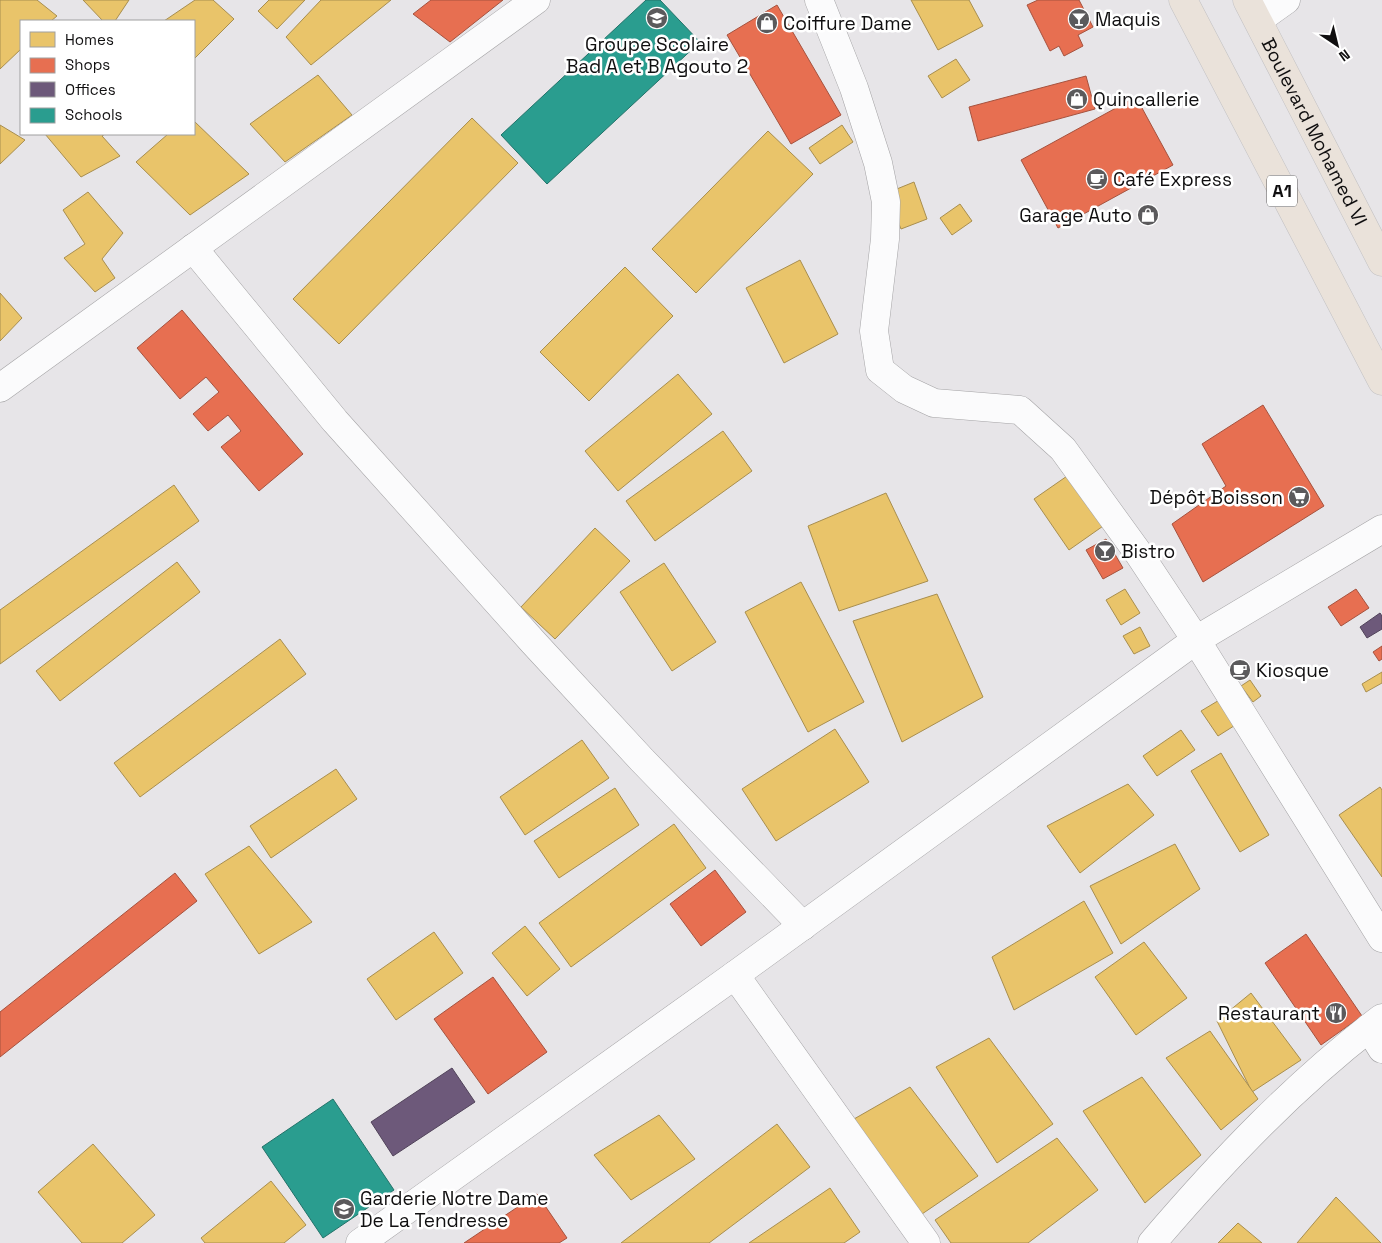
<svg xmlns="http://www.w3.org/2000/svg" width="1382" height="1243" font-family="'Space Grotesk',sans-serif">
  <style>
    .homes { fill: #e9c46a; stroke: #a88e4f }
    .shops { fill: #e76f51; stroke: #a6523e }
    .offices { fill: #6d597a; stroke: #51435a }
    .schools { fill: #2a9d8f; stroke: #227269 }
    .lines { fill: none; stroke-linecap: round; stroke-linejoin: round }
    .minor-casing { stroke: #a4a3a5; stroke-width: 29 }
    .primary-casing { stroke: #c2c1c3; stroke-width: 29 }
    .minor { stroke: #fbfbfc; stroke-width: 28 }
    .primary { stroke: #eae2da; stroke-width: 28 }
    .labels { text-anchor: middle; stroke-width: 5; stroke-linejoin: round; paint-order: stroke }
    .shield { fill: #fff; stroke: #585758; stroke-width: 1 }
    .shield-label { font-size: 18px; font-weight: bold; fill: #100f10 }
    .poi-label { font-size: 19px; fill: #100f10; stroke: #fff; text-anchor: start }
    .street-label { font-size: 19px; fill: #100f10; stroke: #fff }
  </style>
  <rect width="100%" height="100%" fill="#e7e5e8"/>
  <g class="homes">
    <path d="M0,0H37L57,16L51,21H21V49L0,69Z"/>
    <path d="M83,0H129L115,21H103Z"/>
    <path d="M195,0H213L234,19L194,59V21H164Z"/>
    <path d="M269,0H305L277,29L258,11Z"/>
    <path d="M321,0H391L311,65L286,37Z"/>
    <path d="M911,0H969L983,26L938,50Z"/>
    <path d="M956,59L970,80L942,98L928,76Z"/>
    <path d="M318,75L352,115L285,162L250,124Z"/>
    <path d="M472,118L518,163L339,344L293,299Z"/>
    <path d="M194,121L249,174L190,215L136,162L168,134H194Z"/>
    <path d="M0,125L25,140L0,164Z"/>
    <path d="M842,125L853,142L820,164L809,148Z"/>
    <path d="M768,131L813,174L696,293L652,249Z"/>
    <path d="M45,134H105L102,136L120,156L81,177Z"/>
    <path d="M914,182L927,219L901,229L887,193Z"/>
    <path d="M88,192L123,233L102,259L115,278L95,292L64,258L85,244L63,210Z"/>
    <path d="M960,204L972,221L952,235L940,218Z"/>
    <path d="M800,260L838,334L784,363L746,288Z"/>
    <path d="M625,267L673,316L589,401L540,352Z"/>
    <path d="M0,293L22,318L0,341Z"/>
    <path d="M678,374L712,414L618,491L585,451Z"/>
    <path d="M723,431L752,471L655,541L626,501Z"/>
    <path d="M1070,474L1106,524L1069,550L1034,499Z"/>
    <path d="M174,485L199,521L0,664V610Z"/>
    <path d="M886,493L928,581L839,611L808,526Z"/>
    <path d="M595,528L630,561L555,639L521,607Z"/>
    <path d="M177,562L200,592L60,701L36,671Z"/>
    <path d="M664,563L716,642L672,671L620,592Z"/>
    <path d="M801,582L864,702L808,732L745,612Z"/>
    <path d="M1125,589L1140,613L1121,625L1106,600Z"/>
    <path d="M937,594L983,697L902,742L853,621Z"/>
    <path d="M1140,627L1150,646L1134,654L1123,636Z"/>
    <path d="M280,639L306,674L140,797L114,763Z"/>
    <path d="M1382,672V683L1366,692L1362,684Z"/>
    <path d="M1250,680L1261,696L1253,702L1241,686Z"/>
    <path d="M1221,699L1237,724L1218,736L1201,711Z"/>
    <path d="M835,729L869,782L776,841L742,789Z"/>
    <path d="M1181,730L1195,750L1157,776L1143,756Z"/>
    <path d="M582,740L609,778L525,835L500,797Z"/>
    <path d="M1221,753L1269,835L1240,852L1191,771Z"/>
    <path d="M336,769L357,799L271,858L250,826Z"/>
    <path d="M1128,784L1154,815L1080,873L1047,826Z"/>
    <path d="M1380,787L1382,790V877L1339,815Z"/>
    <path d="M615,788L639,825L559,878L534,841Z"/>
    <path d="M674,824L706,868L571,967L539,923Z"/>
    <path d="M1175,844L1200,889L1121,944L1090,886Z"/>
    <path d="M249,846L312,922L259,954L205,874Z"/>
    <path d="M1084,901L1113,953L1014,1010L992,957Z"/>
    <path d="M525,926L560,969L527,996L492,953Z"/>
    <path d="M434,932L463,973L396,1020L367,979Z"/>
    <path d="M1144,942L1187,998L1136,1035L1095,977Z"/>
    <path d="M1251,993L1301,1060L1252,1092L1217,1021Z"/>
    <path d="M1210,1031L1258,1099L1221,1130L1166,1058Z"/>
    <path d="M989,1038L1053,1124L997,1163L936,1067Z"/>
    <path d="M1142,1077L1201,1155L1145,1203L1083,1111Z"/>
    <path d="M910,1087L978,1176L922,1214L854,1119Z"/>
    <path d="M659,1115L695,1159L631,1200L594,1155Z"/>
    <path d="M777,1124L810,1167L709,1243H621Z"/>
    <path d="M1057,1138L1098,1190L1028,1243H951L935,1220Z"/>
    <path d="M93,1144L155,1215L122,1243H82L38,1192Z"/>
    <path d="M271,1181L306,1225L284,1243H205L201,1238Z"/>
    <path d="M830,1188L860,1232L844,1243H749Z"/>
    <path d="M1336,1197L1381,1243H1297Z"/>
    <path d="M1238,1223L1262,1243H1218Z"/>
  </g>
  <g class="shops">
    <path d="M431,0H503L450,42L413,14Z"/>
    <path d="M1038,0H1079L1093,27L1078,35L1083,46L1064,56L1059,46L1050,51L1027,5Z"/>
    <path d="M777,5L841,115L791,144L727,35Z"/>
    <path d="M1086,76L1095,109L978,141L969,107Z"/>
    <path d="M1136,97L1173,165L1058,228L1021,160Z"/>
    <path d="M182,310L303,454L259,491L221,447L241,431L228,415L208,431L193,414L219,392L206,377L180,399L137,348Z"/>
    <path d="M1263,405L1324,506L1203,582L1172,524L1226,486L1202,444Z"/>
    <path d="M1106,539L1123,568L1103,579L1086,550Z"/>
    <path d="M1356,589L1369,608L1341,626L1328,607Z"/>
    <path d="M1382,646V659L1379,661L1373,652Z"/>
    <path d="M715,870L746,912L701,946L670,904Z"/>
    <path d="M175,873L197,901L0,1057V1012Z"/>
    <path d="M1306,934L1362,1016L1321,1045L1265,963Z"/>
    <path d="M493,977L547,1052L488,1094L434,1019Z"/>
    <path d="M537,1194L567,1238L559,1243H464Z"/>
  </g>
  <g class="offices">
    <path d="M1380,613L1382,616V629L1367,638L1360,627Z"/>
    <path d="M452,1068L475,1102L393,1156L371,1122Z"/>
  </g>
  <g class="schools">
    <path d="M646,0H660L700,42L547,184L501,135Z"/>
    <path d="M333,1099L394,1190L323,1238L262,1147Z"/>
  </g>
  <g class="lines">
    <g class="minor-casing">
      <g id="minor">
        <path d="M819,0L854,88L878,163L886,202L885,239L874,331L880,370L904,389L934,403L1020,410L1063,449L1139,554L1196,640L1382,938"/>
        <path d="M1258,20L1286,0"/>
        <path d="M193,248L335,421L533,642L642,760L803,926"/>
        <path d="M0,388L536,0"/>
        <path d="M735,975L926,1243"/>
        <path d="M1369,1028L1382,1049"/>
        <path d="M360,1243L735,975L1196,640L1382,529"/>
        <path d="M1152,1243C1222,1161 1296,1083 1382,1018"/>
      </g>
    </g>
    <g class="primary-casing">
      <g id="primary">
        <path d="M1183,0L1382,381"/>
        <path id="s1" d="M1247,0L1382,262"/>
      </g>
    </g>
    <use href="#minor" class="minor"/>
    <use href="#primary" class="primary"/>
  </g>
  <defs>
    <g id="school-disc" transform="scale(1.125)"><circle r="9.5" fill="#5b5a5c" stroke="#fff"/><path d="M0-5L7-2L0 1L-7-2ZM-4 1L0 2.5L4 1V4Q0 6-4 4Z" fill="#fff"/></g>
    <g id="bar-disc" transform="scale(1.125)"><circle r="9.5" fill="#5b5a5c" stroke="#fff"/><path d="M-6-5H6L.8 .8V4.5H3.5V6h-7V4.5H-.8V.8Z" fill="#fff"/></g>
    <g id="shop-disc" transform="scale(1.125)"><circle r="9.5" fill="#5b5a5c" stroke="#fff"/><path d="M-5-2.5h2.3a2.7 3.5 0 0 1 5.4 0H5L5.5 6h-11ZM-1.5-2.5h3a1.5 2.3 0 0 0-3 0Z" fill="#fff"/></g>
    <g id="cafe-disc" transform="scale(1.125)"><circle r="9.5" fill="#5b5a5c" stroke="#fff"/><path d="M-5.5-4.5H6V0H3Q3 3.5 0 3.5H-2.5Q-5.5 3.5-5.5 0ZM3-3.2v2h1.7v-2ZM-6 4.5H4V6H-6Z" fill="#fff"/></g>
    <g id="supermarket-disc" transform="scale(1.125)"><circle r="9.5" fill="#5b5a5c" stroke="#fff"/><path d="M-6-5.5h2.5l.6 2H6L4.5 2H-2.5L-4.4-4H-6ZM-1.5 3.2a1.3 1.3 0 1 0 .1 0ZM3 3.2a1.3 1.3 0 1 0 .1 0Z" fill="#fff"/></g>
    <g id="restaurant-disc" transform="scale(1.125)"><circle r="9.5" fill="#5b5a5c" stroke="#fff"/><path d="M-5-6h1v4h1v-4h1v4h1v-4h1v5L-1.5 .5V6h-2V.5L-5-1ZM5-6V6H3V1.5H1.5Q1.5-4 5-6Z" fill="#fff"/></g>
  </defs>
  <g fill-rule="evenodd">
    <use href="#school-disc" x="657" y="18"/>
    <use href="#bar-disc" x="1079" y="19"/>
    <use href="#shop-disc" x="767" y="23"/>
    <use href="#shop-disc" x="1077" y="99"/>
    <use href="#cafe-disc" x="1097" y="179"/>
    <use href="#shop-disc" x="1148" y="215"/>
    <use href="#supermarket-disc" x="1299" y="497"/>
    <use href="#bar-disc" x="1105" y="551"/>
    <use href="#cafe-disc" x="1240" y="670"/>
    <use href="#restaurant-disc" x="1336" y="1013"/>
    <use href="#school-disc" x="344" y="1209"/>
  </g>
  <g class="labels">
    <rect class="shield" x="1267" y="175.5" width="30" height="31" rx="4"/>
    <g class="shield-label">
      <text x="1282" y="197">A1</text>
    </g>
    <g class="poi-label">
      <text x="1095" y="26">Maquis</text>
      <text x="783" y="30">Coiffure Dame</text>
      <text x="657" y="51" text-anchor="middle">Groupe Scolaire<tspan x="657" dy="22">Bad A et B Agouto 2</tspan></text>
      <text x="1093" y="106">Quincallerie</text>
      <text x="1113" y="186">Café Express</text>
      <text x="1132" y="222" text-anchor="end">Garage Auto</text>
      <text x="1283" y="504" text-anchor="end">Dépôt Boisson</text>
      <text x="1121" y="558">Bistro</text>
      <text x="1256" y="677">Kiosque</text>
      <text x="1320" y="1020" text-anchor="end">Restaurant</text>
      <text x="360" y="1205">Garderie Notre Dame<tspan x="360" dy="22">De La Tendresse</tspan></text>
    </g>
    <g class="street-label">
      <text dy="7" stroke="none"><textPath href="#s1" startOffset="148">Boulevard Mohamed VI</textPath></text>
    </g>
  </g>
  <rect x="20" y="20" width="175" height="115" fill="#ffffff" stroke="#9f9f9f"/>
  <rect x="30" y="32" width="25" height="15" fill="#e9c46a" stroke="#9f9f9f"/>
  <text x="65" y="45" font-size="15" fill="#100f10">Homes</text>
  <rect x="30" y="58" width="25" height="15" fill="#e76f51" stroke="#9f9f9f"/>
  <text x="65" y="70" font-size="15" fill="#100f10">Shops</text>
  <rect x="30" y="82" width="25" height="15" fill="#6d597a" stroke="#9f9f9f"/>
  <text x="65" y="95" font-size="15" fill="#100f10">Offices</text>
  <rect x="30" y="108" width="25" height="15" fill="#2a9d8f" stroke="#9f9f9f"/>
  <text x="65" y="120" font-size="15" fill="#100f10">Schools</text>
  <g transform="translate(1337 45) rotate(145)" stroke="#ffffff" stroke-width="4" paint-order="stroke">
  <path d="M0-4L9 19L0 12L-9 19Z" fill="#100f10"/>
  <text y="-8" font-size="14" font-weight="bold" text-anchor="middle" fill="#100f10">N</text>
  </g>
</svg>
